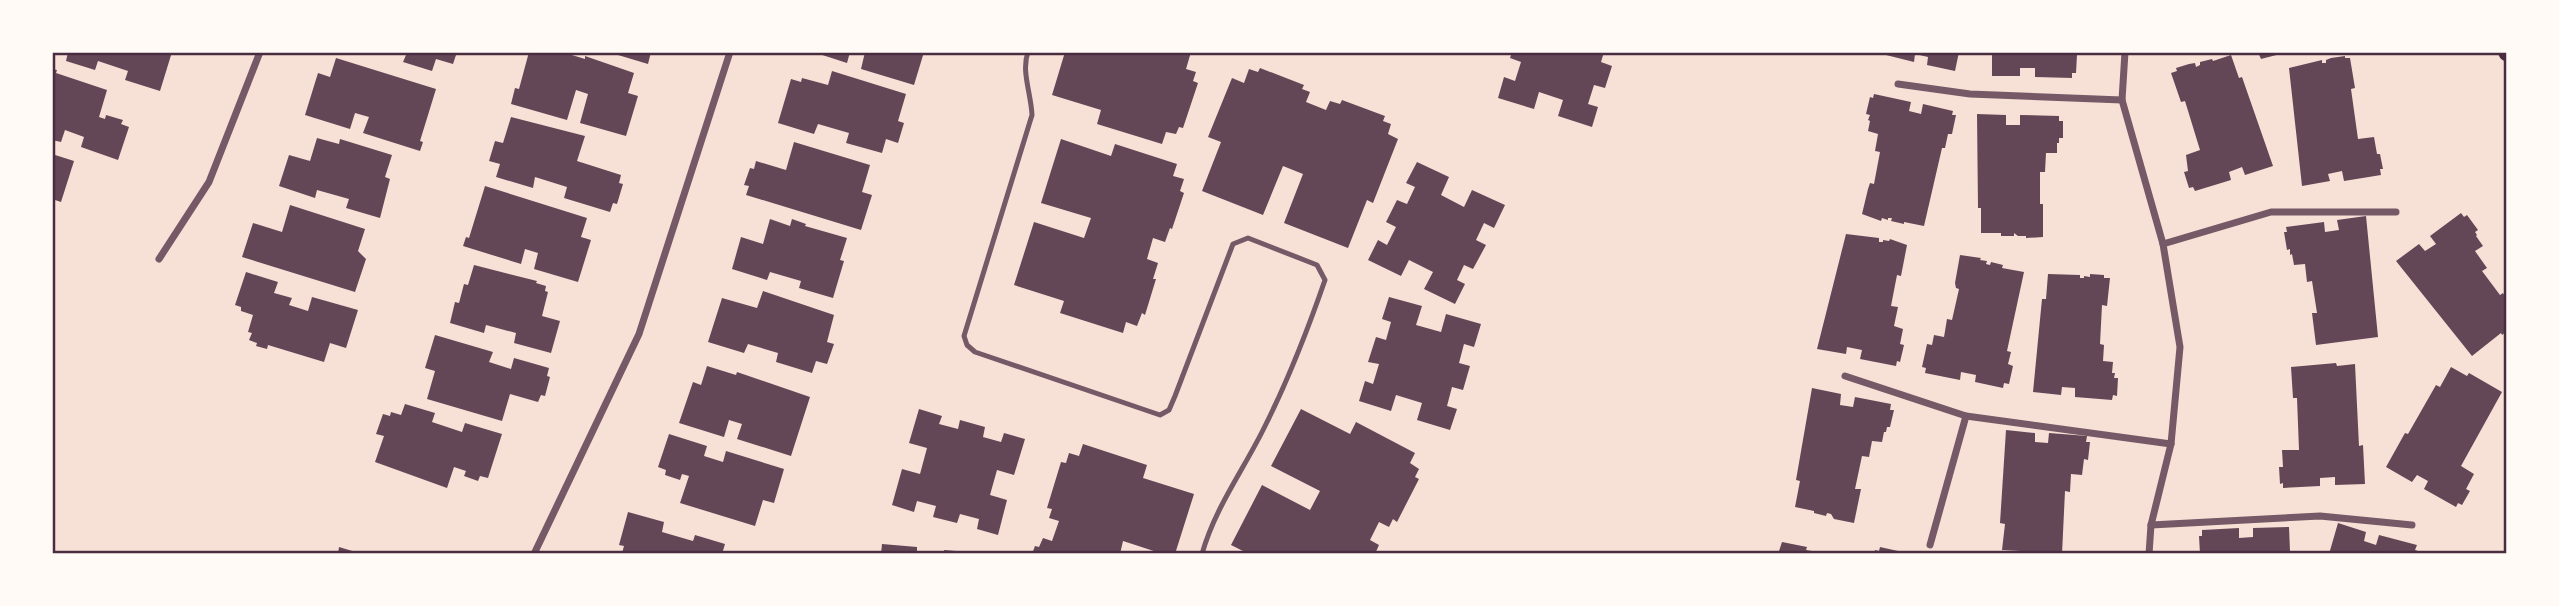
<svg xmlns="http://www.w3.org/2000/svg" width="2559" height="606" font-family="'Asap Condensed',sans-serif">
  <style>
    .building { fill: #644757 }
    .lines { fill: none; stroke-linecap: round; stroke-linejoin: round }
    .service { stroke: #755966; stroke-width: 5 }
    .minor { stroke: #755966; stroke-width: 7 }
    .secondary { stroke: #4a2c40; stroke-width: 14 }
    .neatline { fill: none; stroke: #4a2c40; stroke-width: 2.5 }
  </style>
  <rect width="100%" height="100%" fill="#f7e1d7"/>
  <g class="building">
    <path d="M68,52H172L160,91L125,80L128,71L98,61L95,70L66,61Z"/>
    <path d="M400,52H457L453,64L436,59L432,71L403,62L406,55Z"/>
    <path d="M529,52H562L585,59V56L634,73L628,93L638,96L626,136L580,123L588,94L576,90L567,120L511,104L515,88L519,89Z"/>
    <path d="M608,52H651L648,64Z"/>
    <path d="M813,52H850L847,63Z"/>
    <path d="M865,52H924L914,85L861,69Z"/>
    <path d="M1065,52H1191L1186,69L1196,72L1193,81L1198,83L1183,128L1179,127L1176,134L1166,132L1162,144L1097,124L1101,110L1052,95Z"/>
    <path d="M1512,52H1604L1601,62L1612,66L1605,88L1594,85L1588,104L1598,107L1592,127L1558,116L1563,100L1539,92L1534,109L1498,98L1504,77L1515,81L1521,62L1510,58Z"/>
    <path d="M1874,52H1959L1955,71L1927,65L1928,57L1915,54L1914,62Z"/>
    <path d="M1992,52H2073V55H2077L2076,73H2072V78L2035,77V68H2020V76H1992Z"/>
    <path d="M2258,52H2284V53L2261,59Z"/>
    <path d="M2231,55L2239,78L2242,77L2273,166L2245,175L2242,167L2229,172L2231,180L2195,191L2193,187L2189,188L2184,172L2188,171L2186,155L2200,150L2185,101L2181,102L2171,73L2177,71L2176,68L2189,64L2195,63L2196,67L2200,65V62L2212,59L2213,61Z"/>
    <path d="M2345,56V58H2350L2355,88L2351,89L2358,139L2374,137L2377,154H2380L2383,169H2380L2381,175L2344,181L2342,171L2328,174L2330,181L2302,186L2289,68L2322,60V63H2326V60L2331,58Z"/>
    <path d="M336,58L436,89L420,141L423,142L420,151L363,133L369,117L355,113L350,129L305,115L318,73L330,77Z"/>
    <path d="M1260,68L1304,85L1302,89L1310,92L1306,102L1326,110L1330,101L1340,104L1342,100L1385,116L1383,121L1391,124L1388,134L1398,139L1373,203L1367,200L1348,248L1284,223L1303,174L1283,166L1263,215L1202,191L1221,142L1208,137L1232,78L1244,83L1249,69L1258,72Z"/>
    <path d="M52,69L57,70L56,73L107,90L99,117L105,119L106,115L123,120L121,124L129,127L118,160L81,147L84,137L65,130L61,142L52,140Z"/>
    <path d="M832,71L906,94L898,121L904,123L898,143L886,139L882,153L846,143L849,133L818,124L814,134L778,123L791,79L801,82L802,78L828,85Z"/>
    <path d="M1874,94L1911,102L1909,111L1921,114L1923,104L1953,111L1952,115H1956L1952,134H1948L1945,148H1942L1924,226L1904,222V224L1891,221L1892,218H1888V220L1882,218L1881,221L1862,214L1868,189L1870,183L1874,184L1880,152L1875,151L1878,134L1868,131L1870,121L1868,120L1870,115L1866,114L1870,97L1873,98Z"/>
    <path d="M1977,114L2006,115V125H2020V115L2059,116V121H2063V138H2059V143H2057V153H2046L2045,172H2040V204H2043V237L2026,238V236H2018L2014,233V236H2001V233H1981V208H1978Z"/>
    <path d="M511,117L585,136L577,161L621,175L619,183L623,184L617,204L613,203L610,212L564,198L567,187L535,177L533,188L496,177L500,164L489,161L495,141L503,143Z"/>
    <path d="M317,138L339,144L340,139L392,155L385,177L390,179L380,218L346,208L349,199L317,190L315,198L279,186L289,155L310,161Z"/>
    <path d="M1061,139L1111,156L1115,144L1177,164L1173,176L1184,179L1180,191L1184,193L1172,229L1170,228L1165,242L1153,238L1147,259L1158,263L1153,279H1156L1145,315L1142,313L1137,326L1126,322L1123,333L1060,313L1064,301L1014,285L1034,222L1084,238L1091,218L1041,203Z"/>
    <path d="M794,142L870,165L862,192L872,195L861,230L746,195L749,186L744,185L750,168L754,169L756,161L786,170Z"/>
    <path d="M52,154L74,161L61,202L52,199Z"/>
    <path d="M1417,162L1449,177L1441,195L1464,207L1472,190L1505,205L1494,228L1484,223L1476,240L1486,245L1473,269L1464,265L1457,280L1465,284L1455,304L1424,289L1433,272L1409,260L1401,276L1368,260L1378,240L1387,245L1396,227L1386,222L1397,200L1407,204L1415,187L1406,183Z"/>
    <path d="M485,186L587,218L581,237L591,240L578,282L534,269L538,253L525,249L521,264L463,246L466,237L469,238Z"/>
    <path d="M290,205L365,229L358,251L366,259L355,292L242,257L253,223L282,232Z"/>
    <path d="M2461,213L2464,217L2467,215L2478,230L2475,232L2477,235L2476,236L2483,246L2475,251L2487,268L2482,271L2500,295L2503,293L2506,298V332L2502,335L2501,333L2472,356L2396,261L2419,244L2425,251L2436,244L2430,236Z"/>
    <path d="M2366,216L2378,337L2316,345L2312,313H2317L2312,281L2307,282L2305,264L2294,265L2292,254L2290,255V249L2287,250L2284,232H2287L2286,227L2324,222L2325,232L2339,230L2337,220Z"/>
    <path d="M770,219L790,226L792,219L806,224L805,226L847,238L840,260L844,261L833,298L799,288L801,281L770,272L767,280L732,269L741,237L763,244Z"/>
    <path d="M1846,234L1879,238V242H1883V240L1889,241L1890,239L1907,245L1901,276L1897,275L1891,306L1898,307L1894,326L1903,329L1900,344L1904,345L1900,362L1897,361L1896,366L1860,359L1862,350L1847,347L1846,354L1817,349Z"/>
    <path d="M1960,255L1981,258L1980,260L1987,261L1986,264L1990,265L1991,262L2003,265L2002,268L2024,272L2007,351L2011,352L2008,364L2013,366L2009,384L2004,383L2003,388L1975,382L1976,375L1961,372L1960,380L1925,373L1926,368L1922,367L1927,344L1932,345L1934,335L1944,337L1947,319L1952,320L1959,289L1956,288L1955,283Z"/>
    <path d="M474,265L537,281L536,283L546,286L545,291L548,292L542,316L560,321L551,353L514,343L516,333L486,325L484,333L450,323L455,302L459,303L464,284L468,285Z"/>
    <path d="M246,272L278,282L274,293L292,298L289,305L308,311L312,297L358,310L346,348L330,343L324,362L268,345L267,349L256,346L257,343L249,340L252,333L248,332L253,315L241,311V307L235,305Z"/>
    <path d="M2048,274L2080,275V278H2084V276L2090,277V274L2104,275V278H2110L2107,306L2102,305L2100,344L2104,345L2103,361L2113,362L2112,373H2115L2114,378H2118L2117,396L2113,395L2112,400L2075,397V388L2062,387L2061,395L2033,392L2042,299H2046Z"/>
    <path d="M763,291L834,315L827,342L834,344L827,364L816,361L812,373L776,362L778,353L748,344L744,353L708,342L722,298L757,308Z"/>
    <path d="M1389,297L1422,306L1416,325L1441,332L1446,314L1481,324L1474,347L1464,344L1459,363L1470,366L1463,390L1452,387L1447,406L1457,409L1450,430L1417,420L1422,403L1396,395L1391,411L1359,401L1365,381L1373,384L1379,364L1368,362L1376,337L1386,340L1391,322L1382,319Z"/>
    <path d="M435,335L493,352L489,362L511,369L514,358L549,368L547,376L550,377L545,396L541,395L538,402L510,394L502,421L427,399L435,371L425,368Z"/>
    <path d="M2336,363L2337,366L2355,364L2359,446L2363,445L2365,484L2335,485V477L2320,478V486L2283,488V483L2280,484L2279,467H2283L2282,450H2299L2297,398H2293L2291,367Z"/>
    <path d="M707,366L736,375L737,372L810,397L791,456L737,439L742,424L729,420L724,437L679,423L693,382L701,385Z"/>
    <path d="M2451,367L2467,376L2469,373L2502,392L2461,466L2474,474L2466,489L2470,491L2462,505L2458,503L2456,507L2424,489L2428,481L2417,475L2412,482L2386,467L2405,433L2408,434L2436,385L2440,387Z"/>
    <path d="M1812,388L1841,394L1840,405L1853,407L1855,397L1891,404L1890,410H1894L1890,427H1887L1886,432H1884L1882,442L1872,441L1869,457L1862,456L1855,489H1861L1854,523L1834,519L1831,514L1827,513L1826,516L1814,513V511L1795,507L1800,481L1796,480Z"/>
    <path d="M405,404L435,413L432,422L462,432L465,423L502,434L488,478L480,476L478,481L464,476L466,471L454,467L447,488L375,462L384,436L376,434L383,414L390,416L391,412L401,415Z"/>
    <path d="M919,409L942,416L939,424L958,429L960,420L985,427L983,437L1001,442L1004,433L1025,439L1014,475L997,470L990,495L1007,500L998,535L977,529L979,519L960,514L957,523L933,517L936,506L917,501L914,512L892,505L902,469L920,474L927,448L909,443Z"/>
    <path d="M1301,409L1350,434L1356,422L1415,453L1410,463L1419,469L1415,477L1419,479L1397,522L1393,519L1389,527L1379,522L1370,540L1379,545L1375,554H1249L1231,545L1262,485L1310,510L1320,491L1271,466Z"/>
    <path d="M2006,430L2035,433V442L2048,443L2049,433L2087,436L2086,442H2090L2088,460L2084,459L2082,475L2071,474L2070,492L2065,491L2062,554H2021V551L2002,550L2005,524L2000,523Z"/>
    <path d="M669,434L707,446L704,456L723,462L726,451L784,469L774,503L763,500L755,526L680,503L689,476L682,474L680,480L665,475L666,470L658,467Z"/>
    <path d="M1083,444L1147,465L1143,478L1194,494L1175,554H1163L1123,541L1120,554H1032L1035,546L1039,547L1043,538L1052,541L1059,521L1049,518L1052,509L1047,508L1061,462L1066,463L1069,453L1079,456Z"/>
    <path d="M628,512L664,522L662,532L693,541L695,535L725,544L722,554L622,553L624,546L619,545Z"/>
    <path d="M2338,523L2366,532L2364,541L2376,545L2379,535L2417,545L2415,550L2418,551V554H2329Z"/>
    <path d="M2289,527L2290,551H2285V554H2200L2199,536H2202V530L2239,528V538L2253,537V528Z"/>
    <path d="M1782,542L1807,547L1806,550L1812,551V554H1778Z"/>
    <path d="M882,544L917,547V554H881Z"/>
    <path d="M339,547L359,553L358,554H338Z"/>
    <path d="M1880,547L1898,551L1897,554H1874L1875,550L1879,551Z"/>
    <path d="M944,550L968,552V554H944Z"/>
  </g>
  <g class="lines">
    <path class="service" d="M1028,52C1021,71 1031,93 1032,115L964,336L967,345L975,352L1160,415L1169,410L1175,396L1233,244L1248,238L1317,265L1325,280C1308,329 1289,378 1266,424C1245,468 1215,507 1202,554"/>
    <g class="minor">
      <path d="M2125,52L2122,100L2163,244L2180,347L2171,444L2151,525L2149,554"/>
      <path d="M1898,84L1970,94L2122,100"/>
      <path d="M2163,244L2271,212H2396"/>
      <path d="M159,259L209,182L260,52"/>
      <path d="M1845,376L1966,416L2171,444"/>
      <path d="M2151,525L2320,516L2412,525"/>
      <path d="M1930,545L1966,416"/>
      <path d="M534,554L639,334L730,52"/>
    </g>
    <path class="secondary" d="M2505,52L2506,54"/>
  </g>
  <rect width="2559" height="606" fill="none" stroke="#fffaf5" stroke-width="108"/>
  <rect x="54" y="54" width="2451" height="498" class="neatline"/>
</svg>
